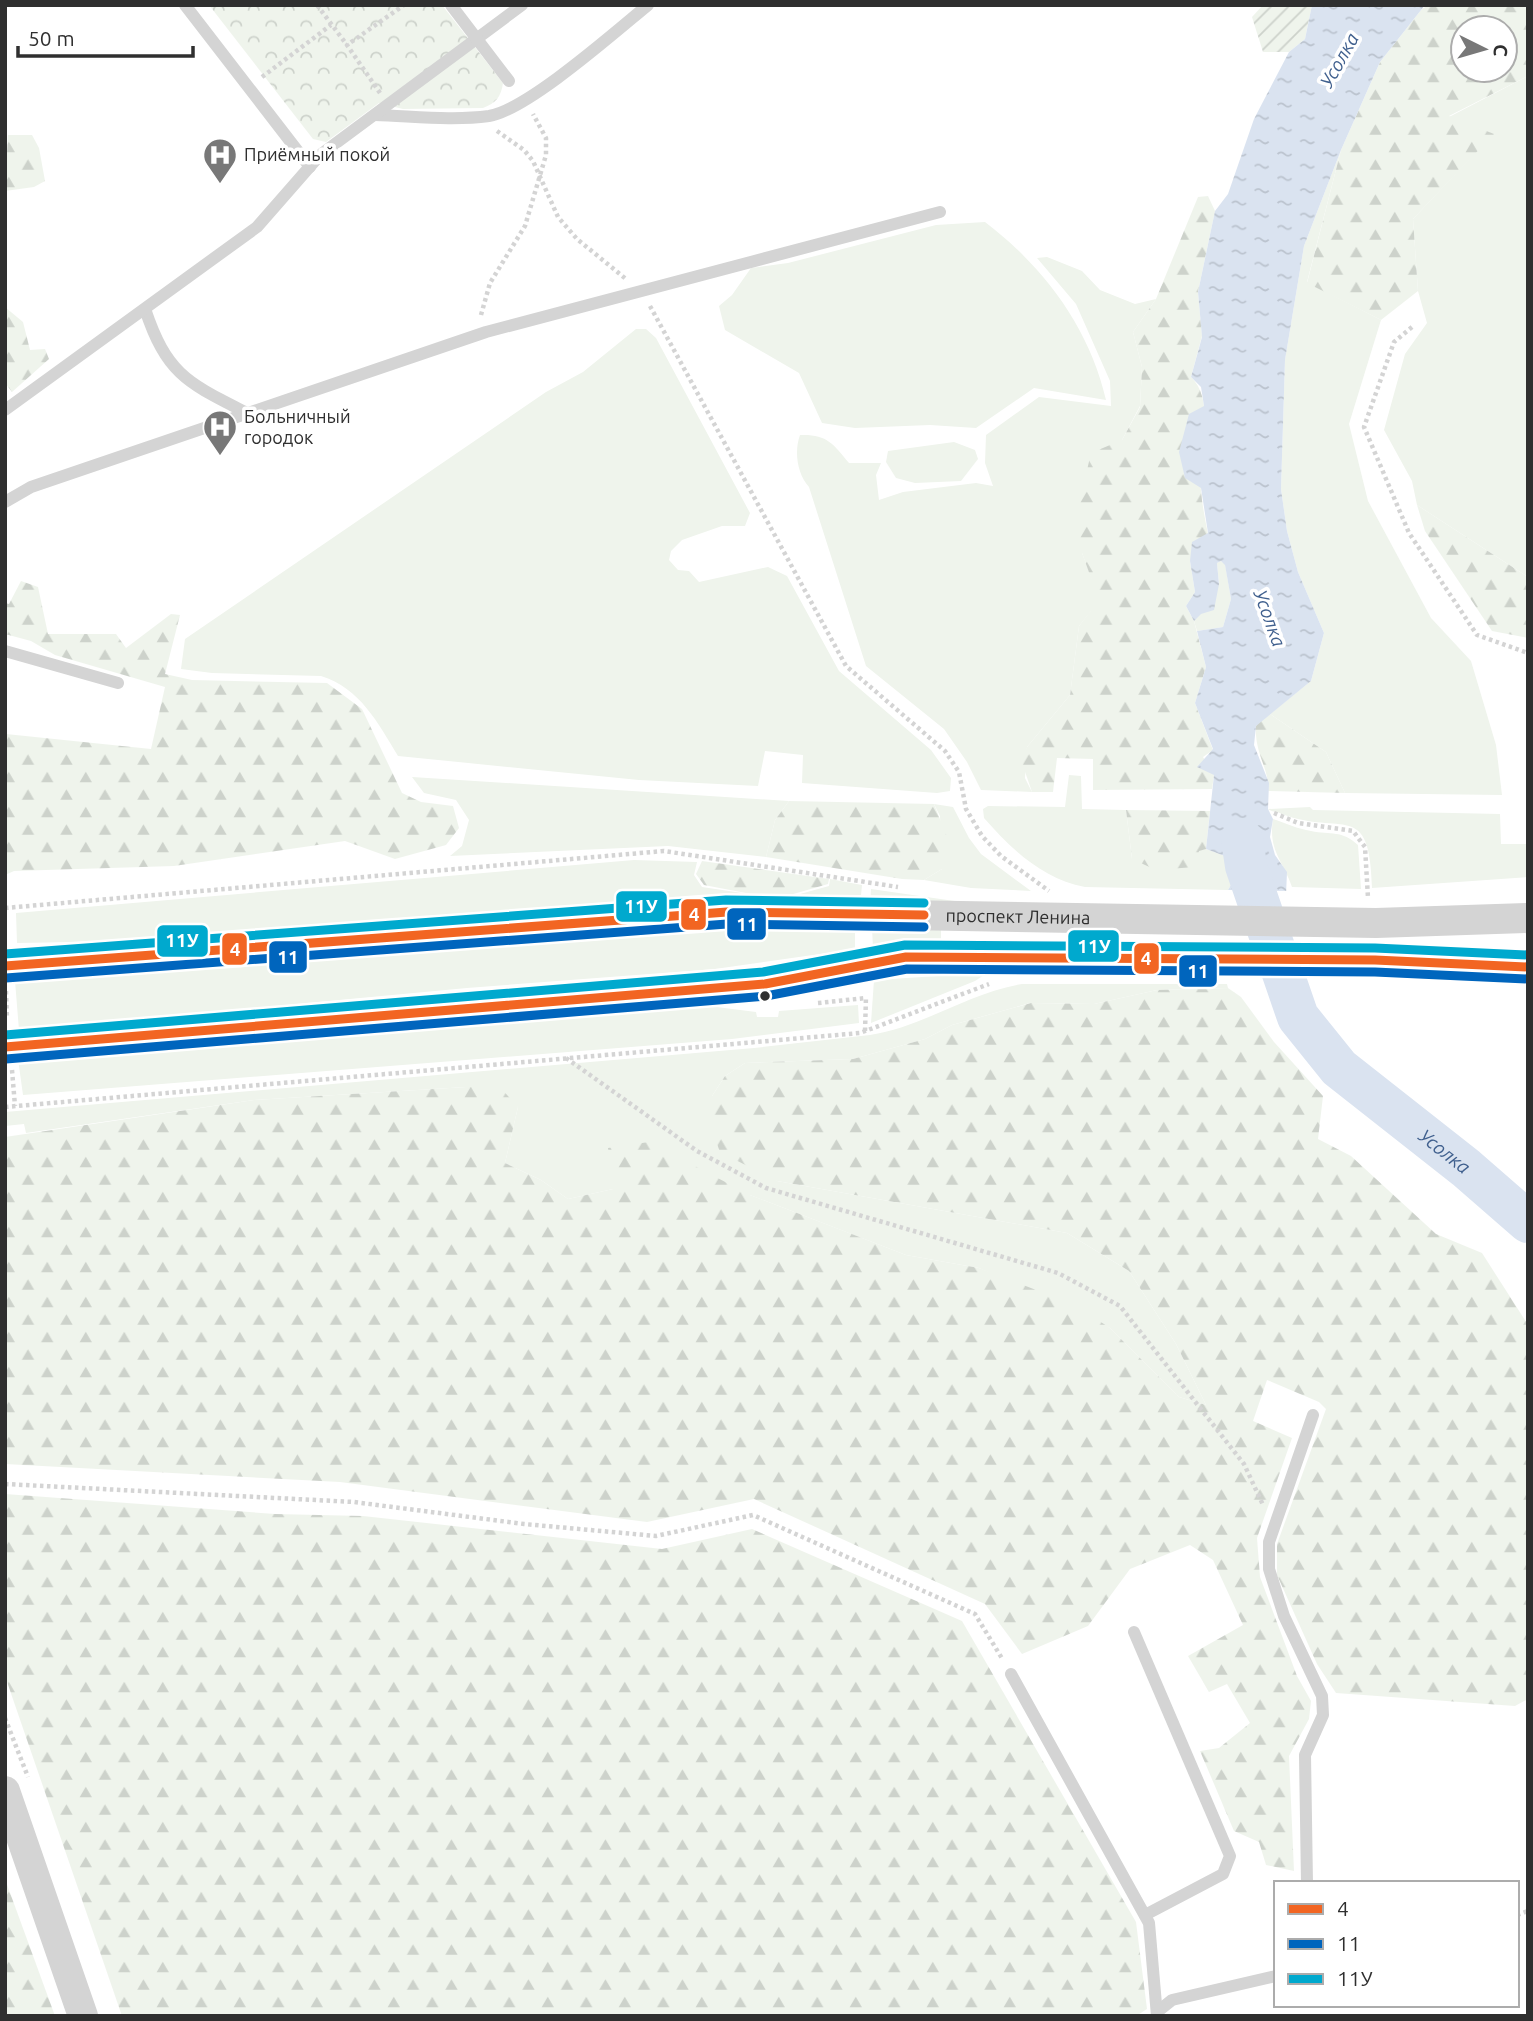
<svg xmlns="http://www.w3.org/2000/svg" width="1533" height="2021" font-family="Ubuntu,sans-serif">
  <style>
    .grass { fill: #eff4ec }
    .forest { fill: url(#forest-firs); fill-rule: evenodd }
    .park { fill: url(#park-crowns) }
    .garden { fill: url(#garden-furrows) }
    .water { fill: url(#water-ripples) }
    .pier { fill: #fff }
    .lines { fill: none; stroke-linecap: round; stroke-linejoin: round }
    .river { stroke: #dae3f0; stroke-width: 42 }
    .path { stroke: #d4d4d4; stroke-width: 4.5; stroke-dasharray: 3.5 3.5; stroke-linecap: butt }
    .service { stroke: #d4d4d4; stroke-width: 12 }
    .tertiary { stroke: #d4d4d4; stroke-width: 30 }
    .service-bridge { stroke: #d4d4d4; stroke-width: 12 }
    .bus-1-casing { stroke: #fff; stroke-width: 14 }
    .bus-2-casing { stroke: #fff; stroke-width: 14 }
    .bus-3-casing { stroke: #fff; stroke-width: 14 }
    .bus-1 { stroke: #f26522; stroke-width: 9 }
    .bus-2 { stroke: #0065bd; stroke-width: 9 }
    .bus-3 { stroke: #00a9ce; stroke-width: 9 }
    .bus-dot { fill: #2f2f2f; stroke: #fff; stroke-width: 2.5 }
    .labels { text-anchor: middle; stroke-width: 7; stroke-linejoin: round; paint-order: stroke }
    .poi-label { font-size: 18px; fill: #2f2f2f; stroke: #fff; text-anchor: start }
    .street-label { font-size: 18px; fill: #2f2f2f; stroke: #fff }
    .water-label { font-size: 19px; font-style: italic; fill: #40608e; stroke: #fff }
    .line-badge { stroke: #fff; stroke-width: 2.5 }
    .badge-label { font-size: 19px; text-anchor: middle; font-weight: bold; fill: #fff }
  </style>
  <defs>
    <pattern id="forest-firs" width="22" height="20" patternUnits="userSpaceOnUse" patternTransform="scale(1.75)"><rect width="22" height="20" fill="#eff4ec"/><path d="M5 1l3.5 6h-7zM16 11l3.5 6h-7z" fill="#cdd2cb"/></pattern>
    <pattern id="park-crowns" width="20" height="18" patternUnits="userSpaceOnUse" patternTransform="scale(1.75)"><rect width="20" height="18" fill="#eff4ec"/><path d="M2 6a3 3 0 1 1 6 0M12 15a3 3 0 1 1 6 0" fill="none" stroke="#cdd2cb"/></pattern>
    <pattern id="garden-furrows" width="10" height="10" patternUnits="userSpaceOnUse" patternTransform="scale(1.75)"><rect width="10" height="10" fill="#eff4ec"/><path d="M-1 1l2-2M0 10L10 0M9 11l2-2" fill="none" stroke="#cdd2cb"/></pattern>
    <pattern id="water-ripples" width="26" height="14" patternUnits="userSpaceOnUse" patternTransform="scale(1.75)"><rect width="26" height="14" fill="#dae3f0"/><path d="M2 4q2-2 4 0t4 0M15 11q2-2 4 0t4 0" fill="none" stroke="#bbc3ce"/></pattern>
  </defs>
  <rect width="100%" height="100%" fill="#fff"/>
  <g class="grass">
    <path d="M1528,76V577L1417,505L1412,481L1384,430L1405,354L1427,323L1418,291L1413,219L1493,134L1449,117Z"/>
    <path d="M1341,150L1307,282L1381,320L1349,424L1368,501L1431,618L1471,661L1496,745L1502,795L1345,793L1326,752L1270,714L1311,681L1324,633L1298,572L1287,531L1281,489L1285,360L1304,246Z"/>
    <path d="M985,222C1044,267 1089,327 1106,400L1034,388L976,428L930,425L855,428L822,423L799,373L725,330L719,306L732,295L751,268L788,263L936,225Z"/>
    <path d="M1047,257L1082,271L1100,290L1135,304L1156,299L1133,332L1142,367L1140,406L1122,440L1082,553L1100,600L1079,626L1070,695L1027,747L1025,778L1032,792L981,790L967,762L944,729L866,666L809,487C797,474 794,451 800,435C826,434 833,443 849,463H881L876,475L879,500L903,492L976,483L993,486L985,463L986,435L1039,397L1111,406L1110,381L1076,304L1037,258Z"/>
    <path d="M636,329H646L656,338L750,513L745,526H722L682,540L671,551L669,560L678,570L689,571L699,582L768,567L787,576L839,671L931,750L951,778L950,791L937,793L802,783L803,755L765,751L758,786L639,780L398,756C378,723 360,688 321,676L212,673L181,669L185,639L546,392L583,372Z"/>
    <path d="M954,442L975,450L978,459L961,481L915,483L896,478L886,462L888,451Z"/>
    <path d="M1221,561L1225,564L1231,599L1223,627L1197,631L1194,621L1219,584L1217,563Z"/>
    <path d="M1069,775L1081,776L1082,809L1126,810L1132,859L1206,849L1233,859L1235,878L1228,890L1085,887C1043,879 1012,850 984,818L983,809L988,806L1065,807Z"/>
    <path d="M412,777L789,801L775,820L766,857L668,846L450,856L462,846L469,820L456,800L424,793Z"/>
    <path d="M934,804L953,807L969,838L981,854L1031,891L971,888L924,880L942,869L940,816Z"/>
    <path d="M1310,807L1313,810L1500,814L1501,844H1528V877L1372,888C1370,798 1342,837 1282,814C1276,811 1272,812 1268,809Z"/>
    <path d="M1273,819C1285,823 1298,829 1311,831C1331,835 1342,830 1358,845L1361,889L1292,887C1283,860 1268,851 1273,819Z"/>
    <path d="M634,860L697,862L694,875L702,887L782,899L829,886L830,879L862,885L860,906C768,904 676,902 584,907C395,916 206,941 17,943L16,913Z"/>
    <path d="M871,889L989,906L870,907Z"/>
    <path d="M872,927L941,929V941L873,949Z"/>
    <path d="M649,931H855V949L715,969L467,988L19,1030L15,981Z"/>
    <path d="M987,973L975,981L871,1023L874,980Z"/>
    <path d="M1022,984H1227L1228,988L1157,990L1094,1004L1030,1003L952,1025L925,1039L853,1059L745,1063L725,1076L712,1096L777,1181L1067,1233L1129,1271L1176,1344L1206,1405L1179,1397L1110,1328L979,1268L906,1255L750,1195L613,1189L568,1199L541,1180L505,1163L518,1107L466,1087L254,1100L26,1133L24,1124L5,1126V1112L754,1048L870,1035C923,1027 968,993 1022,984Z"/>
    <path d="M685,1003L756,1012L757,1017H778L779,1011L858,1005L859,1023L732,1039L23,1095L18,1059Z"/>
  </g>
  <g class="forest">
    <path d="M1428,5H1528V76L1449,116L1494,134L1413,219L1418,291L1381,320L1307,283L1341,150L1380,62L1421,10ZM1463,28H1505V70H1463Z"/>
    <path d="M8,135H32L39,148L45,181L34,187L5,191Z"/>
    <path d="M1208,196L1215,211L1198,292L1202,336L1191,377C1217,402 1198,456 1201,490C1202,504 1205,519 1208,534L1190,561L1195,592L1186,606L1194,621L1206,667L1195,703L1213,750L1203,757L1214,775L1212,789L1093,790V759L1057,758L1053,792H1032L1022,763L1027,747L1070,695L1079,626L1099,600L1082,553L1077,513L1091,453L1122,440L1140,407L1142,367L1133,332L1156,299L1198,197Z"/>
    <path d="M5,307L23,322L30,350L45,349L49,359L12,392L5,383Z"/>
    <path d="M1417,505L1528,577V638L1492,631L1425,531Z"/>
    <path d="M21,581L38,587L48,634H116L126,648L171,614L180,615L165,674L192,680L327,683L362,709L402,793L421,802L453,806L459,828L446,845L395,859L345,841L174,866L14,871L5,875L6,734L151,749L165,687L55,655L31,641L5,634V603L9,604Z"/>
    <path d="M1270,714L1326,752L1345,793L1268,791C1270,769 1254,754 1256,725Z"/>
    <path d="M789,801L934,804L949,842L942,869L924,880L902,879L766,857L775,820Z"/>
    <path d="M1126,810L1210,811L1206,849L1199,851L1194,867L1156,870L1132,859Z"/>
    <path d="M702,861L829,879L828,884L783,897H766L704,885L696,874Z"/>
    <path d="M1228,988L1241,997L1274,1042L1323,1096L1318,1139L1351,1156L1436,1234L1482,1253L1528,1325V1699L1515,1706L1336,1693L1317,1664L1277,1575V1544L1326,1409L1319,1402L1267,1380L1253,1421L1292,1438L1257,1538L1260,1577L1297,1676L1311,1701L1309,1719L1289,1756L1294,1871L1266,1865L1259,1842L1234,1831L1200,1751L1219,1748L1250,1723L1227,1684L1209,1692L1188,1656L1243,1625L1213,1560L1190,1545L1130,1569L1088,1626L1022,1654L985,1604L754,1499L647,1522L340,1482L5,1464V1137L254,1100L466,1087L498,1085L518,1107L505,1163L541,1180L568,1199L613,1189L608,1148L649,1142L750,1195L844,1231L906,1255L979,1268L1075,1305L1110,1328L1179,1397L1206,1405L1176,1344L1129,1271L1067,1233L777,1181L720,1152L707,1117L712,1096L725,1076L745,1063L853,1059L925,1039L952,1025L1031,1003L1094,1004L1157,990Z"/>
    <path d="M5,1494L275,1514L363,1516L662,1549L752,1529L962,1621L1136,1922L1147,2009L1136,2016H122L5,1676Z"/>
    <path d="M5,1879L55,2016H5Z"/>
  </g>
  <path class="park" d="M209,5H442L503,83C501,97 496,103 483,108L403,109L379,103L326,142L313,139Z"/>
  <path class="garden" d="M1263,5H1312L1305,39L1289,52H1263L1252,17Z"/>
  <path class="water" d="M1312,5H1425L1380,62L1341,150L1304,246L1285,360L1281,489L1287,531L1298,572L1324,633L1311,681L1256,726L1254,745L1269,783L1268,809L1273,819L1270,837L1275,855L1287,872L1286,895L1228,890L1235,878L1233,859L1206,849L1214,775L1197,767L1213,749L1195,703L1206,667L1197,631L1223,627L1231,599L1225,565L1221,561L1217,563L1219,584L1214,610L1201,614L1194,621L1186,606L1195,592L1190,561L1192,542L1208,533L1201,488L1185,478L1179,452L1189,414L1204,406L1201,387L1191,377L1202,337L1198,292L1215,211L1228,194L1254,119L1289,52L1305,39Z"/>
  <path class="pier" d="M1224,890L1290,891V895L1286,898L1227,894Z"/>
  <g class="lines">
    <path class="river" id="s1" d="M1242,839L1246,866L1298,1017L1339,1068L1466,1168L1528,1222"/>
    <g class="path">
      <path d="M317,5L347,45"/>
      <path d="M262,77L331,25"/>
      <path d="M380,93L347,45L404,5"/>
      <path d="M497,131L524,150L533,161L558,217L577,239L626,279"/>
      <path d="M650,306L846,666L945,751L959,772L966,809L982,836L1001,856L1049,891"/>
      <path d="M481,315L490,283L525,226L546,155V138L533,114"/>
      <path d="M1412,327L1394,342L1364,427L1409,533L1477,635L1528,653"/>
      <path d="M1274,813L1298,823L1353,831L1365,847L1368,898"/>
      <path d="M5,908L664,851L898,887"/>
      <path d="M6,991L7,1018"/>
      <path d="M818,1003L866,998"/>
      <path d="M865,1031L866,997"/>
      <path d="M566,1058L697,1151L766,1188L1058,1273L1120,1306L1244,1464L1263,1505"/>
      <path d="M12,1070L15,1106"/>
      <path d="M5,1107L860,1033L989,984"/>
      <path d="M5,1484L354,1502L524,1524L656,1536L753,1515L975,1614L1003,1660"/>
      <path d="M5,1718L28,1777"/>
      <path d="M1517,1915L1528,1911"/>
    </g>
    <g class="service">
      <path d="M185,5L310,167"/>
      <path d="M375,115C412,116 452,121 489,116C527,110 615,32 648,5"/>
      <path d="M145,309C167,375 188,383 247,413"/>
      <path d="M5,410L257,227L320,155L522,5"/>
      <path d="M5,502L31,487L486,332L940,212"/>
      <path d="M5,651L118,683"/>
      <path d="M1134,1632L1230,1856L1223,1874L1145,1915"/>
      <path d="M1011,1674L1149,1923L1157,2016"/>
      <path d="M1307,1883L1305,1755L1323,1715L1322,1696L1284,1616L1269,1569V1542L1313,1415"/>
      <path d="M1157,2012L1172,2000L1276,1976"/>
    </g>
    <g class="tertiary">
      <path id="s2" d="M5,966L727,912L1376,923L1528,918"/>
      <path d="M5,1047L765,984L906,957L1375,960L1528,967"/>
      <path d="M5,1791L83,2016"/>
    </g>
    <path class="service-bridge" d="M451,5L509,81"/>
    <g class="bus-1-casing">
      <g id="bus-1">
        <path d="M5,966L727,912L924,915"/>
        <path d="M5,1047L765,984L906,957L1375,960L1528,967"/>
      </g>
    </g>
    <g class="bus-2-casing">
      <g id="bus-2">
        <path d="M6,978L727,924L924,927"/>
        <path d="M6,1059L766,996L907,969L1375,972L1527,979"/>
      </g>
    </g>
    <g class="bus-3-casing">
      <g id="bus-3">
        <path d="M5,954L726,900L924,903"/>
        <path d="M5,1035L763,972L905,945L1375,948L1528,955"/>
      </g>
    </g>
    <use href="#bus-1" class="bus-1"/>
    <use href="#bus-2" class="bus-2"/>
    <use href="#bus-3" class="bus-3"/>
  </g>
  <defs>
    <g id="hospital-pin" transform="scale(1.75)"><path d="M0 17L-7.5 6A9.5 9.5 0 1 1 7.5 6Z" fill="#787878" stroke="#fff"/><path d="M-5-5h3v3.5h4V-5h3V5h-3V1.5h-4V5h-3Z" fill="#fff"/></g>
  </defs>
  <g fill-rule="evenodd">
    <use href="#hospital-pin" x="220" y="155"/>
    <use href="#hospital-pin" x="220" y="427"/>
  </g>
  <circle class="bus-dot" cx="765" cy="996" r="6"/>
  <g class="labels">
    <g class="poi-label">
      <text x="244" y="161">Приёмный покой</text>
      <text x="244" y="423">Больничный<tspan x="244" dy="21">городок</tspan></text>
    </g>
    <g class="street-label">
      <text dy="6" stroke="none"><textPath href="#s2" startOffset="1015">проспект Ленина</textPath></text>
    </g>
    <g class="water-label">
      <text transform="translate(1339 60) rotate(-61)" y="7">Усолка</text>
      <text transform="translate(1270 618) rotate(70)" y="7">Усолка</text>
      <text dy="7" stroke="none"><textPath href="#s1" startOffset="387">Усолка</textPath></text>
    </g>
  </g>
  <g class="line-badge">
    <rect x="615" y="890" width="53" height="33" rx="7" fill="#00a9ce"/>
    <rect x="680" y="898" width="27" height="33" rx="7" fill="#f26522"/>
    <rect x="726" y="907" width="41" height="34" rx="7" fill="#0065bd"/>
    <rect x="156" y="924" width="53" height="34" rx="7" fill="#00a9ce"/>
    <rect x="1067" y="929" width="53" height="34" rx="7" fill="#00a9ce"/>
    <rect x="221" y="932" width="27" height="34" rx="7" fill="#f26522"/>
    <rect x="268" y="940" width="40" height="34" rx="7" fill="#0065bd"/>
    <rect x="1133" y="942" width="27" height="33" rx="7" fill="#f26522"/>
    <rect x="1178" y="954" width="40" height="34" rx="7" fill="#0065bd"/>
  </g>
  <g class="badge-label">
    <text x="641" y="913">11У</text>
    <text x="694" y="921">4</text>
    <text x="747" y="931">11</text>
    <text x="182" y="947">11У</text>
    <text x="1094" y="953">11У</text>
    <text x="235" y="956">4</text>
    <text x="288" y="964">11</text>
    <text x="1146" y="965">4</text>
    <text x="1198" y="978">11</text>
  </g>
  <rect width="1533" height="2021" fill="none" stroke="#2f2f2f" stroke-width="14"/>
  <rect x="1274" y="1881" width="245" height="126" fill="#ffffff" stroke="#acacac" stroke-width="2"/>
  <rect x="1288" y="1904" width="35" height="10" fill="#f26522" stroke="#acacac" stroke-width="2"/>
  <text x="1337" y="1916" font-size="21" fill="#2f2f2f">4</text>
  <rect x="1288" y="1939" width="35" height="10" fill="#0065bd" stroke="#acacac" stroke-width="2"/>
  <text x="1337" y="1951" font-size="21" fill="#2f2f2f">11</text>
  <rect x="1288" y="1974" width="35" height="10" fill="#00a9ce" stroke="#acacac" stroke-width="2"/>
  <text x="1337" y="1986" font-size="21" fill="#2f2f2f">11У</text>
  <g transform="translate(1484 49) rotate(95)"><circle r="33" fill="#ffffff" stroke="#acacac" stroke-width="2"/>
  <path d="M0-5L12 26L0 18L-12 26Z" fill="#787878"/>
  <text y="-10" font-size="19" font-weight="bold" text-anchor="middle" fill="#2f2f2f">С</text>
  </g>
  <path d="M18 46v10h175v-10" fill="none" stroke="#2f2f2f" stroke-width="3.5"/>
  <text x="28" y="46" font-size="21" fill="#2f2f2f" stroke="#ffffff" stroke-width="5" paint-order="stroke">50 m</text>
</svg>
